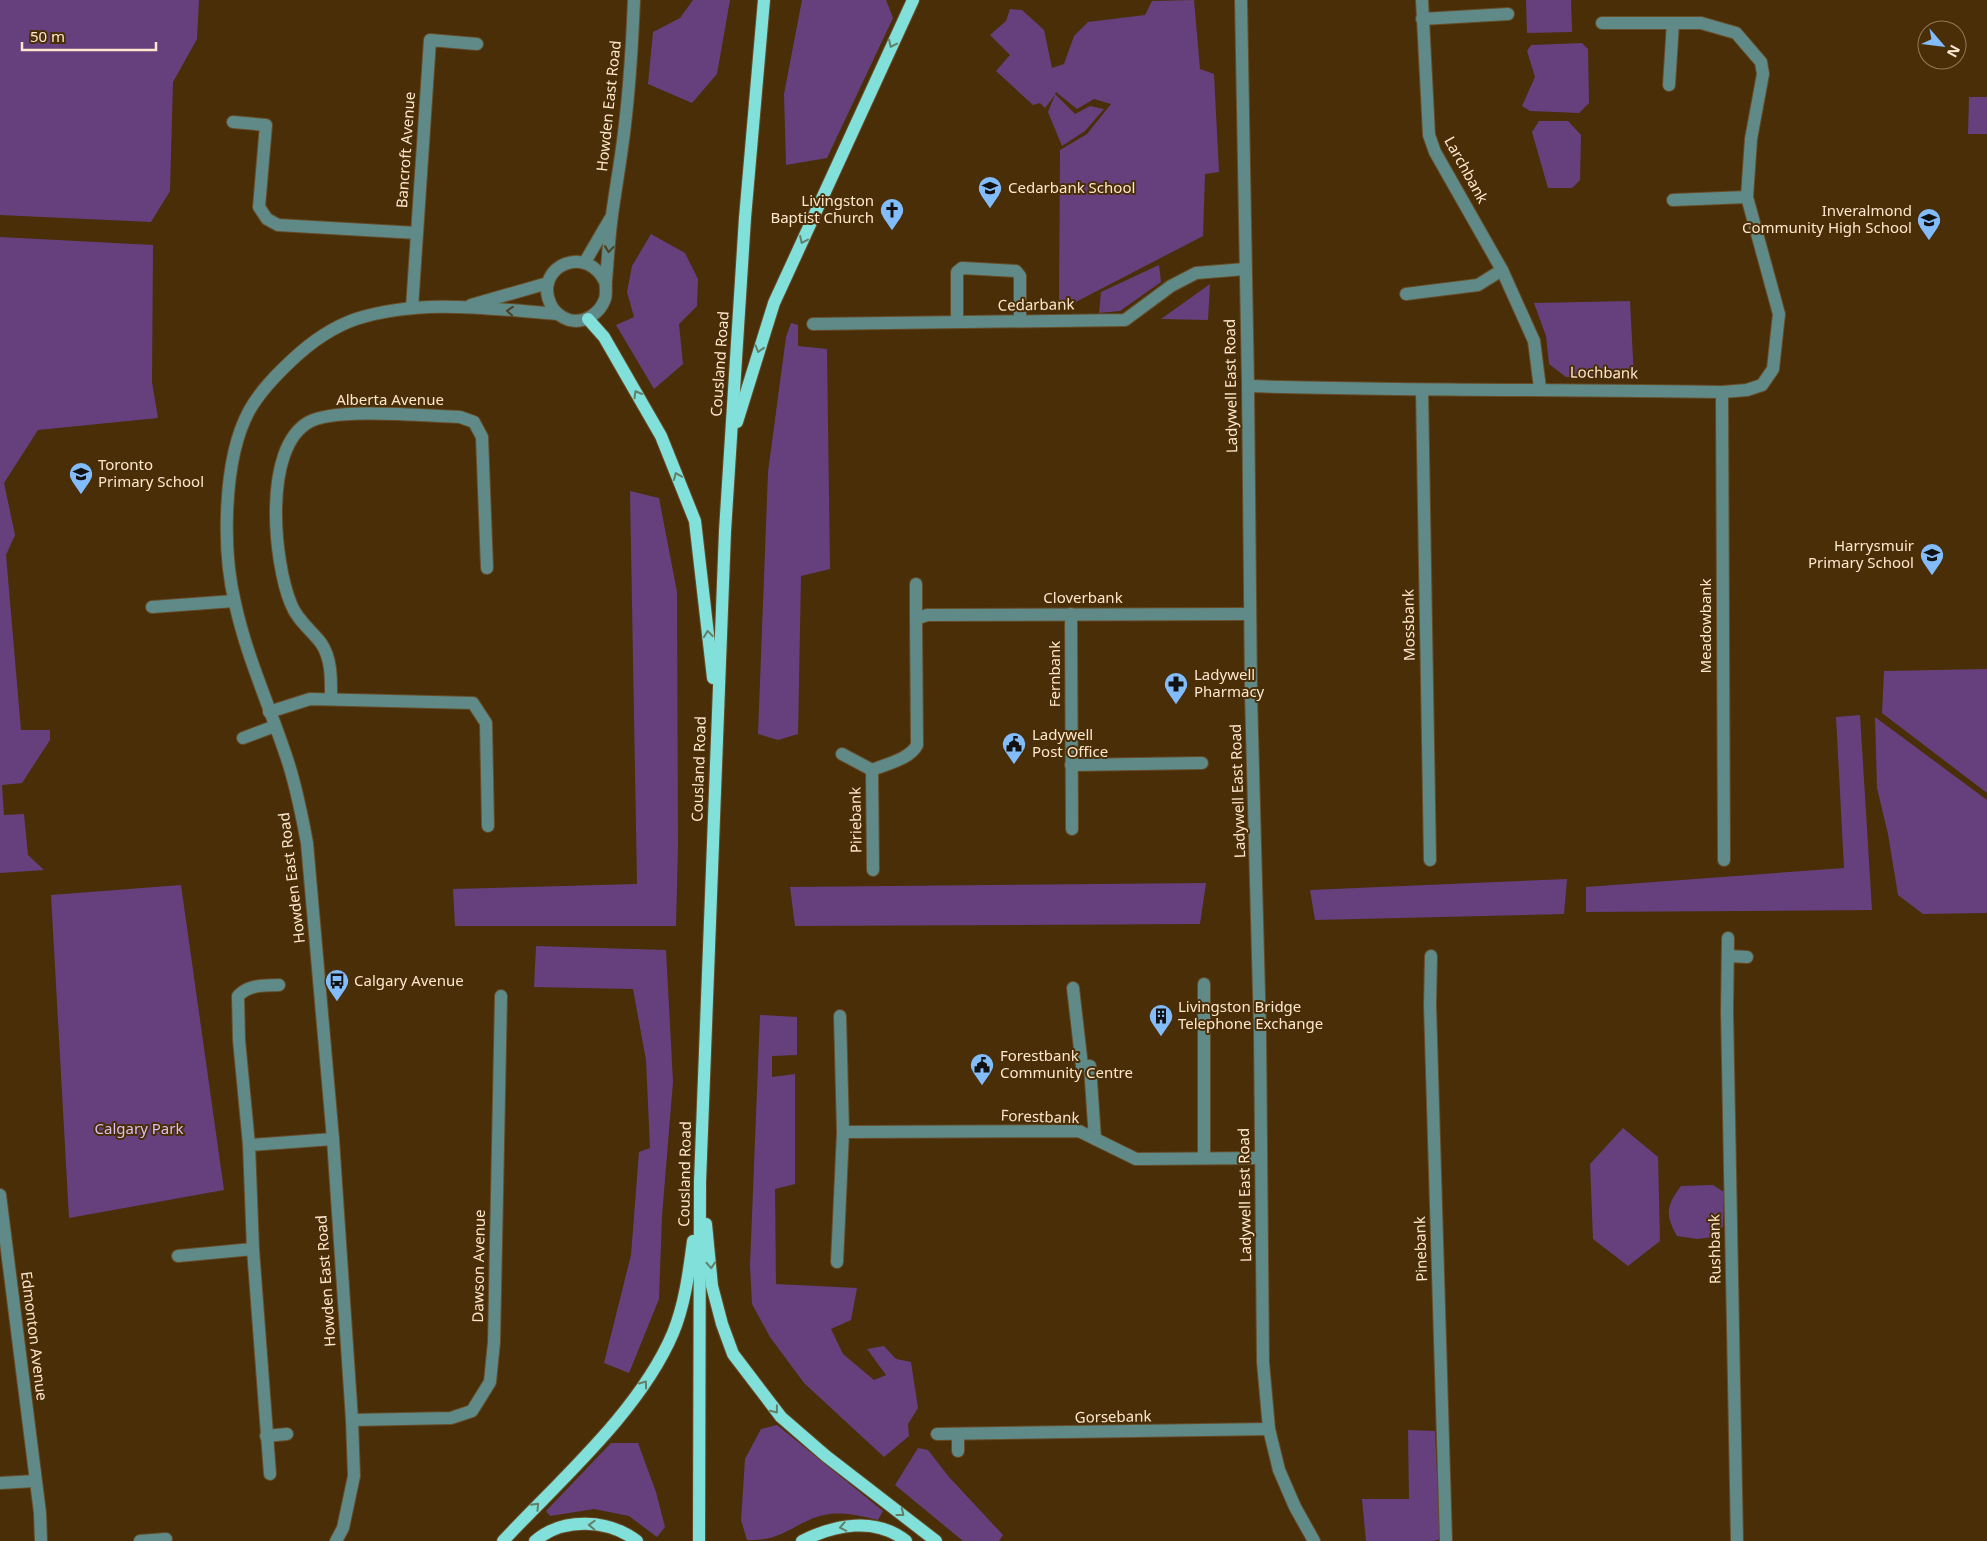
<svg xmlns="http://www.w3.org/2000/svg" width="1987" height="1541" font-family="'Noto Sans',sans-serif">
  <style>
    .green { fill: #65407d }
    .lines { fill: none; stroke-linecap: round; stroke-linejoin: round }
    .minor-casing { stroke: #664c28; stroke-width: 14 }
    .major-casing { stroke: #664c28; stroke-width: 14 }
    .minor { stroke: #5f8a88; stroke-width: 12 }
    .major { stroke: #82e0db; stroke-width: 12 }
    .oneway { stroke: #637e67 }
    .oneway2 { stroke: #4d4022 }
    .labels { text-anchor: middle; stroke-width: 4; stroke-linejoin: round; paint-order: stroke }
    .street-label { font-size: 15px; fill: #fee7cd; stroke: #492e08 }
    .poi-label { font-size: 15px; fill: #fee7cd; stroke: #492e08; text-anchor: start }
    .park-label { font-size: 15px; fill: #dbc0ef; stroke: #492e08 }
  </style>
  <rect width="100%" height="100%" fill="#492e08"/>
  <g class="green">
    <path d="M0,0H199L197,39L173,82L170,191L151,222L0,215Z"/>
    <path d="M693,0H730L717,74L692,103L648,84L653,32L680,18Z"/>
    <path d="M802,0H886L893,18L827,158L786,165L784,94Z"/>
    <path d="M1194,0L1200,69L1214,74L1219,172L1205,174L1203,236L1070,305H1059L1060,150L1087,134L1111,104L1094,99L1077,109L1056,92L1055,94L1075,114L1090,106L1104,109L1085,131L1062,146L1048,112L1055,95L1045,108L1040,103L1033,105L996,71L1010,55L990,35L1006,21L1010,9L1022,10L1044,30L1052,68L1064,64L1074,36L1088,22L1145,15L1152,1Z"/>
    <path d="M1526,0H1571L1572,32L1527,33Z"/>
    <path d="M1582,43L1588,49L1589,103L1579,113L1530,111L1522,106L1535,77L1527,51L1531,45Z"/>
    <path d="M1969,97H1987V134H1968Z"/>
    <path d="M1539,121H1568L1581,135L1580,180L1572,188H1548L1532,132Z"/>
    <path d="M651,234L685,253L698,279L697,306L679,324L683,364L654,389L616,325L634,317L627,292L632,266Z"/>
    <path d="M0,237L153,245L152,382L158,418L38,430L4,483L15,535L6,555L21,730H50V740L22,783L2,785L4,815L24,814L28,855L44,870L0,873Z"/>
    <path d="M1159,265L1161,282L1120,311L1099,313L1101,292Z"/>
    <path d="M1210,284L1208,320L1161,319Z"/>
    <path d="M1630,301L1634,378L1566,377L1549,364L1546,336L1534,303Z"/>
    <path d="M791,323L798,325V346L827,349L830,569L801,576L798,734L778,740L758,734L768,472L786,337Z"/>
    <path d="M630,491L659,498L677,592L678,846L676,926H455L453,889L637,884Z"/>
    <path d="M1987,669V793L1882,713L1884,671Z"/>
    <path d="M1860,715L1872,910L1586,912V887L1844,868L1836,717Z"/>
    <path d="M1875,717L1987,800V913L1923,914L1898,895L1888,834L1877,788Z"/>
    <path d="M1567,879L1564,914L1315,920L1310,890Z"/>
    <path d="M1206,883L1200,924L795,926L790,887Z"/>
    <path d="M181,885L224,1190L69,1218L51,895Z"/>
    <path d="M536,946L666,950L673,1082L662,1216L659,1299L629,1373L604,1363L631,1255L639,1152L650,1148L646,1060L633,989L534,987Z"/>
    <path d="M760,1015L797,1017V1055L772,1056V1077L795,1074V1184L775,1189L776,1284L857,1288L851,1320L831,1329L843,1354L874,1380L886,1375L867,1349L884,1346L896,1359L911,1362L918,1408L908,1424L909,1436L884,1457L804,1383L770,1337L752,1304L750,1266Z"/>
    <path d="M1623,1128L1658,1157L1660,1241L1628,1266L1593,1239L1590,1164Z"/>
    <path d="M1713,1185L1724,1192L1723,1226L1713,1237L1697,1239L1677,1236C1665,1215 1666,1206 1681,1186Z"/>
    <path d="M777,1425L883,1511L878,1520C853,1514 834,1509 809,1520C785,1531 776,1541 747,1540L741,1520L745,1459L761,1429Z"/>
    <path d="M1408,1430L1435,1431L1440,1539L1434,1541H1366L1362,1499H1409Z"/>
    <path d="M611,1443H638L656,1492L665,1527L657,1537L629,1516L594,1509L550,1516L546,1511Z"/>
    <path d="M918,1448L928,1450L949,1477L1003,1535L999,1541H963L895,1485Z"/>
  </g>
  <g class="lines">
    <g class="minor-casing">
      <g id="minor">
        <path d="M1241,0L1248,386L1251,694L1260,1032L1263,1362L1269,1429L1279,1470L1295,1507L1314,1541"/>
        <path d="M1422,0L1429,135L1435,152L1502,270L1534,341L1540,388"/>
        <path d="M1422,19L1508,14"/>
        <path d="M1669,85L1673,23"/>
        <path d="M233,122L266,125L259,207L267,219L278,225L417,233"/>
        <path d="M1673,200L1747,197"/>
        <path d="M585,262L610,219"/>
        <path d="M606,284C588,242 534,266 550,303C553,311 561,317 569,320C585,324 600,313 605,299C607,293 605,286 606,280C608,258 609,237 612,215C615,193 619,170 622,148C629,99 632,49 634,0"/>
        <path d="M1406,294L1478,285L1502,270"/>
        <path d="M471,305L548,283"/>
        <path d="M412,308L430,40L477,44"/>
        <path d="M957,322V272L962,268L1016,271L1020,276V321"/>
        <path d="M813,324L1125,320L1171,286L1196,273L1245,269"/>
        <path d="M1248,386C1406,391 1564,389 1722,392L1747,390L1762,385L1773,369L1779,314L1747,197L1751,139L1763,74L1761,62L1736,33L1701,23H1602"/>
        <path d="M1422,390L1430,860"/>
        <path d="M1722,392L1724,860"/>
        <path d="M916,584V619"/>
        <path d="M152,607L234,601"/>
        <path d="M1071,614L1072,829"/>
        <path d="M331,698C331,680 332,659 321,643C311,630 297,620 291,604C274,563 262,448 309,422C336,407 426,416 460,417L474,422L482,437L487,568"/>
        <path d="M269,712L310,699L473,703L486,723L488,826"/>
        <path d="M243,738L275,726"/>
        <path d="M842,754L872,770"/>
        <path d="M1071,765L1202,763"/>
        <path d="M873,870L872,770C886,764 910,759 917,745L916,619L927,615L1250,614"/>
        <path d="M1728,938L1727,1011L1737,1541"/>
        <path d="M1431,956L1430,1005L1446,1541"/>
        <path d="M1729,956L1747,957"/>
        <path d="M1073,988L1082,1066H1090L1095,1139"/>
        <path d="M843,1132L1079,1131L1136,1159L1260,1158"/>
        <path d="M249,1145L239,1040L238,996C249,984 264,986 279,985"/>
        <path d="M1204,1157V984"/>
        <path d="M0,1195L40,1513L41,1541"/>
        <path d="M178,1256L253,1249"/>
        <path d="M837,1262L843,1132L840,1016"/>
        <path d="M352,1420L451,1418L472,1411L490,1382L494,1342L501,996"/>
        <path d="M937,1434L1269,1429"/>
        <path d="M958,1435V1451"/>
        <path d="M266,1436L287,1434"/>
        <path d="M270,1474L253,1249L249,1145L333,1139"/>
        <path d="M0,1483L35,1481"/>
        <path d="M140,1541L166,1539"/>
        <path d="M336,1541L343,1528L354,1476L352,1420L333,1139L307,843C302,816 297,791 289,765C272,711 247,659 235,603C222,550 223,459 249,411C260,391 276,375 292,360C310,343 333,327 356,319C420,298 492,309 558,314"/>
      </g>
    </g>
    <g class="major-casing">
      <g id="major">
        <path d="M588,319L604,337L661,436L695,521L713,678"/>
        <path d="M737,422L774,303L913,0"/>
        <path d="M706,1224L712,1286L722,1324L733,1354L781,1417L826,1456L936,1541"/>
        <path d="M503,1541C560,1480 640,1411 673,1333C685,1304 689,1271 693,1241"/>
        <path d="M535,1541C563,1517 608,1519 637,1541"/>
        <path d="M699,1541L700,1182L725,531L745,218L764,0"/>
        <path d="M802,1541C834,1525 875,1516 906,1541"/>
      </g>
    </g>
    <use href="#minor" class="minor"/>
    <use href="#major" class="major"/>
  </g>
  <defs><path id="oneway-chevron" d="M-2-3.5L2.5 0L-2 3.5" fill="none" stroke-width="1.6" stroke-linecap="round" stroke-linejoin="round" transform="scale(1.25)"/></defs>
  <g class="oneway">
    <use href="#oneway-chevron" transform="translate(892 44) rotate(115)"/>
    <use href="#oneway-chevron" transform="translate(803 240) rotate(115)"/>
    <use href="#oneway-chevron" transform="translate(759 349) rotate(107)"/>
    <use href="#oneway-chevron" transform="translate(637 394) rotate(-120)"/>
    <use href="#oneway-chevron" transform="translate(677 476) rotate(-112)"/>
    <use href="#oneway-chevron" transform="translate(708 634) rotate(-97)"/>
    <use href="#oneway-chevron" transform="translate(711 1265) rotate(86)"/>
    <use href="#oneway-chevron" transform="translate(644 1384) rotate(-54)"/>
    <use href="#oneway-chevron" transform="translate(775 1410) rotate(52)"/>
    <use href="#oneway-chevron" transform="translate(536 1506) rotate(-46)"/>
    <use href="#oneway-chevron" transform="translate(901 1513) rotate(38)"/>
    <use href="#oneway-chevron" transform="translate(592 1525) rotate(-178)"/>
    <use href="#oneway-chevron" transform="translate(843 1527) rotate(169)"/>
  </g>
  <g class="oneway2">
    <use href="#oneway-chevron" transform="translate(609 249) rotate(95)"/>
    <use href="#oneway-chevron" transform="translate(510 311) rotate(-176)"/>
  </g>
  <defs>
    <g id="school-pin" transform="scale(1.25)"><path d="M0 17L-7.5 6A9.5 9.5 0 1 1 7.5 6Z" fill="#82bcfa" stroke="#492e08"/><path d="M0-5L7-2L0 1L-7-2ZM-4 1L0 2.5L4 1V4Q0 6-4 4Z" fill="#111"/></g>
    <g id="church-pin" transform="scale(1.25)"><path d="M0 17L-7.5 6A9.5 9.5 0 1 1 7.5 6Z" fill="#82bcfa" stroke="#492e08"/><path d="M-1.2-6h2.4v3.5h3.3v2.4h-3.3V6h-2.4V-.1h-3.3v-2.4h3.3Z" fill="#111"/></g>
    <g id="pharmacy-pin" transform="scale(1.25)"><path d="M0 17L-7.5 6A9.5 9.5 0 1 1 7.5 6Z" fill="#82bcfa" stroke="#492e08"/><path d="M-2-6h4v4h4v4h-4v4h-4v-4h-4v-4h4Z" fill="#111"/></g>
    <g id="civic-pin" transform="scale(1.25)"><path d="M0 17L-7.5 6A9.5 9.5 0 1 1 7.5 6Z" fill="#82bcfa" stroke="#492e08"/><path d="M-.6-6.5H3V-4.5H.6V-3L4-1V1h2V6H-6V1h2V-1L-.6-3ZM-1.2 2.5V6h2.4V2.5Z" fill="#111"/></g>
    <g id="bus-pin" transform="scale(1.25)"><path d="M0 17L-7.5 6A9.5 9.5 0 1 1 7.5 6Z" fill="#82bcfa" stroke="#492e08"/><path d="M-5-6H5V4H4V6H2V4H-2V6H-4V4H-5ZM-3.5-4V0h7V-4ZM-3.5 1.2v1.5H-2V1.2ZM2 1.2v1.5H3.5V1.2Z" fill="#111"/></g>
    <g id="building-pin" transform="scale(1.25)"><path d="M0 17L-7.5 6A9.5 9.5 0 1 1 7.5 6Z" fill="#82bcfa" stroke="#492e08"/><path d="M-4-6H4V6H1V3H-1V6H-4ZM-2.5-4.3h1.7v1.8h-1.7ZM.8-4.3h1.7v1.8H.8ZM-2.5-1h1.7V.8h-1.7ZM.8-1h1.7V.8H.8Z" fill="#111"/></g>
  </defs>
  <g fill-rule="evenodd">
    <use href="#school-pin" x="990" y="188"/>
    <use href="#church-pin" x="892" y="210"/>
    <use href="#school-pin" x="1929" y="220"/>
    <use href="#school-pin" x="81" y="474"/>
    <use href="#school-pin" x="1932" y="555"/>
    <use href="#pharmacy-pin" x="1176" y="684"/>
    <use href="#civic-pin" x="1014" y="744"/>
    <use href="#bus-pin" x="337" y="981"/>
    <use href="#building-pin" x="1161" y="1016"/>
    <use href="#civic-pin" x="982" y="1065"/>
  </g>
  <g class="labels">
    <g class="street-label">
      <text transform="translate(609 106) rotate(-84)" y="5">Howden East Road</text>
      <text transform="translate(406 150) rotate(-86)" y="5">Bancroft Avenue</text>
      <text transform="translate(1466 170) rotate(61)" y="5">Larchbank</text>
      <text transform="translate(1036 305) rotate(-1)" y="5">Cedarbank</text>
      <text transform="translate(720 364) rotate(-86)" y="5">Cousland Road</text>
      <text transform="translate(1604 373) rotate(1)" y="5">Lochbank</text>
      <text transform="translate(1231 386) rotate(-91)" y="5">Ladywell East Road</text>
      <text x="390" y="405">Alberta Avenue</text>
      <text x="1083" y="603">Cloverbank</text>
      <text transform="translate(1409 625) rotate(-91)" y="5">Mossbank</text>
      <text transform="translate(1706 626) rotate(-90)" y="5">Meadowbank</text>
      <text transform="translate(1055 674) rotate(-90)" y="5">Fernbank</text>
      <text transform="translate(699 769) rotate(-88)" y="5">Cousland Road</text>
      <text transform="translate(1238 791) rotate(-92)" y="5">Ladywell East Road</text>
      <text transform="translate(856 820) rotate(-91)" y="5">Piriebank</text>
      <text transform="translate(292 878) rotate(-97)" y="5">Howden East Road</text>
      <text transform="translate(1040 1117) rotate(2)" y="5">Forestbank</text>
      <text transform="translate(685 1174) rotate(-89)" y="5">Cousland Road</text>
      <text transform="translate(1245 1195) rotate(-91)" y="5">Ladywell East Road</text>
      <text transform="translate(1421 1249) rotate(-92)" y="5">Pinebank</text>
      <text transform="translate(1715 1249) rotate(-91)" y="5">Rushbank</text>
      <text transform="translate(479 1266) rotate(-89)" y="5">Dawson Avenue</text>
      <text transform="translate(326 1281) rotate(-94)" y="5">Howden East Road</text>
      <text transform="translate(34 1336) rotate(83)" y="5">Edmonton Avenue</text>
      <text transform="translate(1113 1417) rotate(-1)" y="5">Gorsebank</text>
    </g>
    <g class="poi-label">
      <text x="1008" y="193">Cedarbank School</text>
      <text x="874" y="206" text-anchor="end">Livingston<tspan x="874" dy="17">Baptist Church</tspan></text>
      <text x="1912" y="216" text-anchor="end">Inveralmond<tspan x="1912" dy="17">Community High School</tspan></text>
      <text x="98" y="470">Toronto<tspan x="98" dy="17">Primary School</tspan></text>
      <text x="1914" y="551" text-anchor="end">Harrysmuir<tspan x="1914" dy="17">Primary School</tspan></text>
      <text x="1194" y="680">Ladywell<tspan x="1194" dy="17">Pharmacy</tspan></text>
      <text x="1032" y="740">Ladywell<tspan x="1032" dy="17">Post Office</tspan></text>
      <text x="354" y="986">Calgary Avenue</text>
      <text x="1178" y="1012">Livingston Bridge<tspan x="1178" dy="17">Telephone Exchange</tspan></text>
      <text x="1000" y="1061">Forestbank<tspan x="1000" dy="17">Community Centre</tspan></text>
    </g>
    <g class="park-label">
      <text x="139" y="1134">Calgary Park</text>
    </g>
  </g>
  <g transform="translate(1942 45) rotate(118)"><circle r="24" fill="#492e08" stroke="#917857"/>
  <path d="M0-4L9 19L0 12L-9 19Z" fill="#82bcfa"/>
  <text y="-8" font-size="14" font-weight="bold" text-anchor="middle" fill="#fee7cd">N</text>
  </g>
  <path d="M22 42v8h134v-8" fill="none" stroke="#fee7cd" stroke-width="2.5"/>
  <text x="30" y="42" font-size="15" fill="#fee7cd" stroke="#492e08" stroke-width="4" paint-order="stroke">50 m</text>
</svg>
